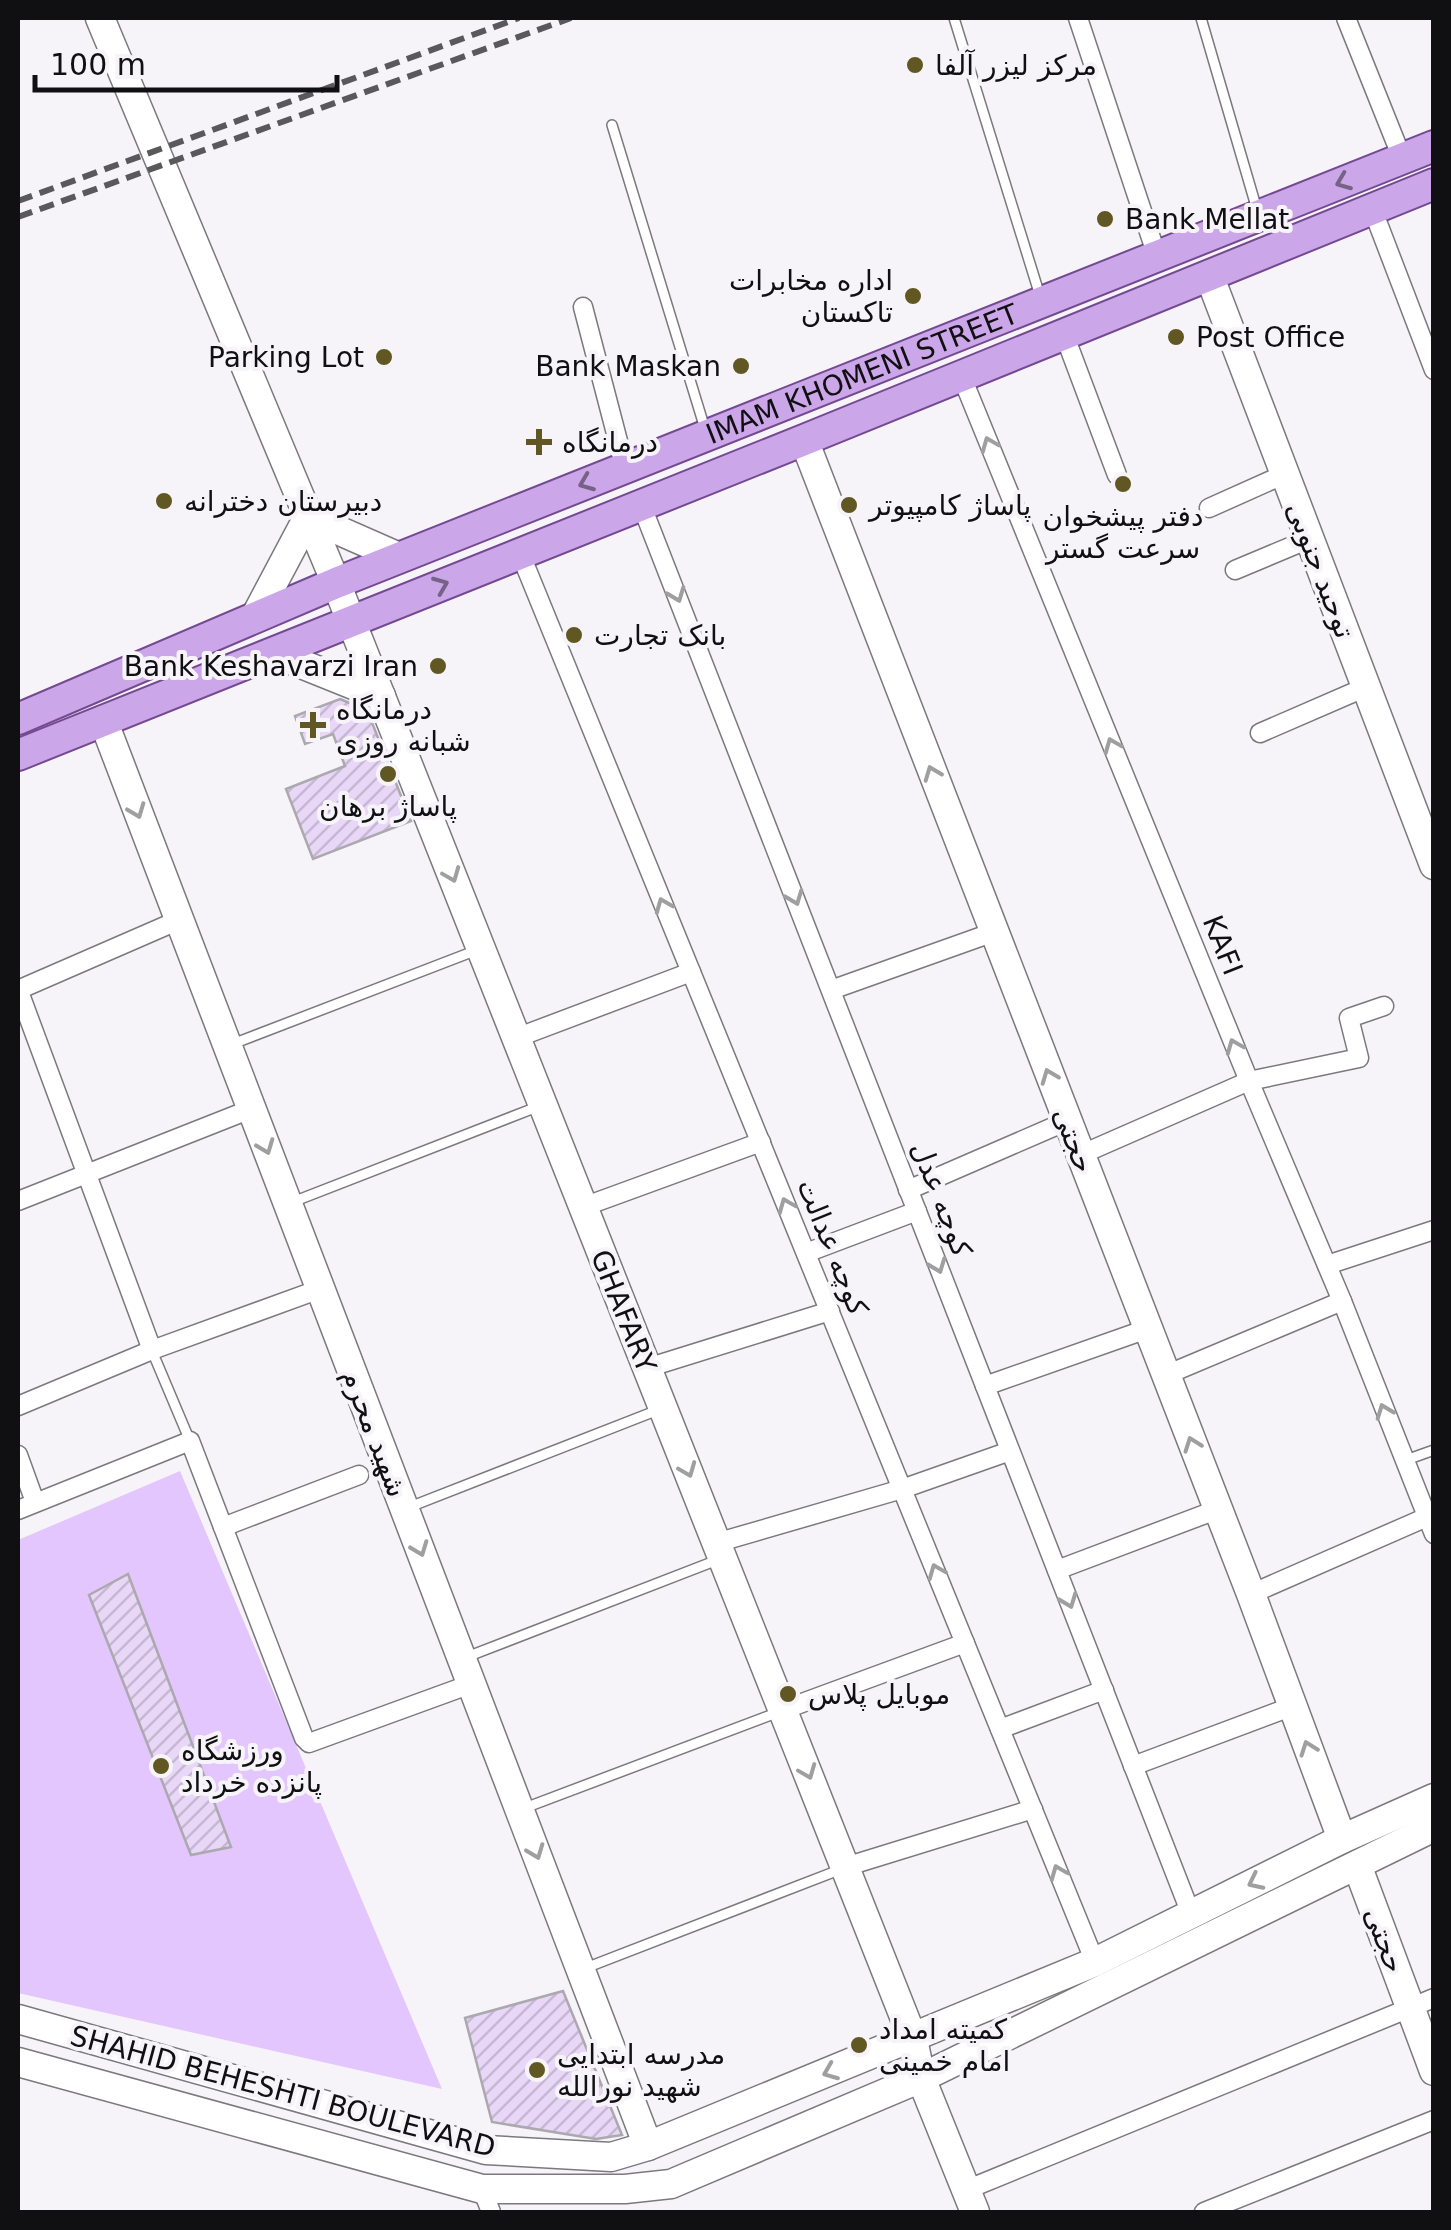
<svg xmlns="http://www.w3.org/2000/svg" width="1451" height="2230" font-family="'DejaVu Sans',Cairo,sans-serif">
  <style>
    .grass { fill: #e3c6fe }
    .building { fill: url(#building-hatch); stroke: #aba9ae; stroke-width: 2.5 }
    .lines { fill: none; stroke-linecap: round; stroke-linejoin: round }
    .lane-casing { stroke: #7b797e; stroke-width: 12 }
    .street-casing { stroke: #7b797e; stroke-width: 21 }
    .secondary-casing { stroke: #7b797e; stroke-width: 31 }
    .primary-casing { stroke: #734a92; stroke-width: 34 }
    .lane { stroke: #fff; stroke-width: 9 }
    .street { stroke: #fff; stroke-width: 18 }
    .secondary { stroke: #fff; stroke-width: 28 }
    .primary { stroke: #cba6e8; stroke-width: 30 }
    .rail { stroke: #59585b; stroke-width: 6; stroke-dasharray: 15 8; stroke-linecap: butt }
    .oneway { stroke: #776287 }
    .oneway2 { stroke: #9f9fa0 }
    .poi-dot { fill: #605723; stroke: #f7f4f9; stroke-width: 4 }
    .labels { text-anchor: middle; stroke-width: 8; stroke-linejoin: round; paint-order: stroke }
    .poi-label { font-size: 28px; fill: #100f11; stroke: #f7f4f9; text-anchor: start }
    .street-label { font-size: 28px; fill: #100f11; stroke: #f7f4f9 }
  </style>
  <defs>
    <pattern id="building-hatch" width="6" height="6" patternUnits="userSpaceOnUse" patternTransform="scale(2.5)"><rect width="6" height="6" fill="#e8d7f7"/><path d="M-1 1l2-2M0 6l6-6M5 7l2-2" fill="none" stroke="#c6b7d3"/></pattern>
  </defs>
  <rect width="100%" height="100%" fill="#f7f4f9"/>
  <path class="grass" d="M180,1471L442,2089L18,1993V1540Z"/>
  <g class="building">
    <path d="M340,699L367,710L411,821L313,859L286,789L345,766L333,734L305,744L295,716Z"/>
    <path d="M128,1574L231,1847L191,1855L89,1595Z"/>
    <path d="M563,1991L622,2135L596,2139L492,2122L465,2018Z"/>
  </g>
  <g class="lines">
    <g class="lane-casing">
      <g id="lane">
        <path d="M954,18L1041,299"/>
        <path d="M1201,18L1258,213"/>
        <path d="M612,125L706,432"/>
        <path d="M230,1045L477,950"/>
        <path d="M290,1203L537,1107"/>
        <path d="M152,1351L190,1441"/>
        <path d="M1406,1460L1434,1450"/>
        <path d="M407,1508L658,1410"/>
        <path d="M464,1658L720,1559"/>
        <path d="M522,1809L779,1712"/>
        <path d="M583,1969L839,1870"/>
      </g>
    </g>
    <g class="street-casing">
      <g id="street">
        <path d="M1078,18L1157,256"/>
        <path d="M1346,18L1402,158"/>
        <path d="M1372,208L1434,370"/>
        <path d="M583,307L625,468"/>
        <path d="M1064,334L1117,475"/>
        <path d="M961,375L1249,1081L1342,1301L1434,1534"/>
        <path d="M641,504L1191,1914"/>
        <path d="M1209,508L1285,474"/>
        <path d="M520,553L1095,1962"/>
        <path d="M1235,570L1309,539"/>
        <path d="M1260,733L1366,687"/>
        <path d="M18,989L152,1350"/>
        <path d="M18,990L179,920"/>
        <path d="M831,990L994,932"/>
        <path d="M516,1038L691,972"/>
        <path d="M1080,1155L1249,1081L1359,1058L1349,1018L1384,1006"/>
        <path d="M908,1190L1067,1121"/>
        <path d="M18,1201L251,1109"/>
        <path d="M583,1207L761,1142"/>
        <path d="M806,1253L917,1211"/>
        <path d="M1327,1265L1434,1230"/>
        <path d="M647,1368L830,1311"/>
        <path d="M1166,1375L1342,1301"/>
        <path d="M985,1386L1147,1329"/>
        <path d="M18,1406L152,1350L320,1289"/>
        <path d="M18,1455L35,1502"/>
        <path d="M18,1510L190,1441L304,1738L309,1743L471,1684"/>
        <path d="M223,1527L359,1475"/>
        <path d="M716,1543L902,1489L1010,1451"/>
        <path d="M1057,1570L1216,1510"/>
        <path d="M1251,1594L1427,1517"/>
        <path d="M783,1710L965,1643"/>
        <path d="M1000,1729L1104,1690"/>
        <path d="M1133,1766L1293,1706"/>
        <path d="M845,1867L1033,1809"/>
        <path d="M482,2189L491,2212"/>
        <path d="M966,2190L1434,1998"/>
        <path d="M1204,2212L1434,2120"/>
      </g>
    </g>
    <g class="secondary-casing">
      <g id="secondary">
        <path d="M100,18L336,583L913,2039L921,2078L975,2212"/>
        <path d="M1209,275L1434,865"/>
        <path d="M804,440L1251,1594L1342,1839"/>
        <path d="M255,617L308,517L399,557"/>
        <path d="M274,653L381,696"/>
        <path d="M103,720L648,2146"/>
        <path d="M1357,1865L1434,2071"/>
        <path d="M18,2019L486,2150L611,2157L648,2146L1095,1962L1342,1839L1434,1798"/>
        <path d="M18,2062L482,2189H625L671,2184L921,2078L1434,1827"/>
      </g>
    </g>
    <g class="primary-casing">
      <g id="primary">
        <path id="s1" d="M18,719L336,583L1434,146"/>
        <path d="M18,755L804,440L1434,184"/>
      </g>
    </g>
    <use href="#lane" class="lane"/>
    <use href="#street" class="street"/>
    <use href="#secondary" class="secondary"/>
    <use href="#primary" class="primary"/>
    <g class="rail">
      <path d="M18,201L519,18"/>
      <path d="M18,217L571,18"/>
    </g>
  </g>
  <defs><path id="oneway-chevron" d="M-2-3.5L2.5 0L-2 3.5" fill="none" stroke-width="1.6" stroke-linecap="round" stroke-linejoin="round" transform="scale(2.5)"/></defs>
  <g class="oneway">
    <use href="#oneway-chevron" transform="translate(1343 182) rotate(158)"/>
    <use href="#oneway-chevron" transform="translate(586 483) rotate(158)"/>
    <use href="#oneway-chevron" transform="translate(441 585) rotate(-22)"/>
  </g>
  <g class="oneway2">
    <use href="#oneway-chevron" transform="translate(989 444) rotate(-112)"/>
    <use href="#oneway-chevron" transform="translate(677 595) rotate(69)"/>
    <use href="#oneway-chevron" transform="translate(1112 745) rotate(-112)"/>
    <use href="#oneway-chevron" transform="translate(932 773) rotate(-111)"/>
    <use href="#oneway-chevron" transform="translate(137 811) rotate(69)"/>
    <use href="#oneway-chevron" transform="translate(452 875) rotate(68)"/>
    <use href="#oneway-chevron" transform="translate(795 898) rotate(69)"/>
    <use href="#oneway-chevron" transform="translate(663 905) rotate(-112)"/>
    <use href="#oneway-chevron" transform="translate(1234 1046) rotate(-112)"/>
    <use href="#oneway-chevron" transform="translate(1049 1076) rotate(-111)"/>
    <use href="#oneway-chevron" transform="translate(266 1147) rotate(69)"/>
    <use href="#oneway-chevron" transform="translate(786 1205) rotate(-112)"/>
    <use href="#oneway-chevron" transform="translate(938 1266) rotate(69)"/>
    <use href="#oneway-chevron" transform="translate(1384 1411) rotate(-111)"/>
    <use href="#oneway-chevron" transform="translate(1192 1444) rotate(-110)"/>
    <use href="#oneway-chevron" transform="translate(688 1470) rotate(68)"/>
    <use href="#oneway-chevron" transform="translate(420 1549) rotate(69)"/>
    <use href="#oneway-chevron" transform="translate(936 1571) rotate(-112)"/>
    <use href="#oneway-chevron" transform="translate(1069 1601) rotate(69)"/>
    <use href="#oneway-chevron" transform="translate(1308 1748) rotate(-110)"/>
    <use href="#oneway-chevron" transform="translate(808 1772) rotate(68)"/>
    <use href="#oneway-chevron" transform="translate(536 1852) rotate(69)"/>
    <use href="#oneway-chevron" transform="translate(1058 1872) rotate(-112)"/>
    <use href="#oneway-chevron" transform="translate(1255 1882) rotate(154)"/>
    <use href="#oneway-chevron" transform="translate(830 2072) rotate(158)"/>
  </g>
  <g class="poi-dot">
    <circle cx="915" cy="65" r="10"/>
    <circle cx="1105" cy="219" r="10"/>
    <circle cx="913" cy="296" r="10"/>
    <circle cx="1176" cy="337" r="10"/>
    <circle cx="384" cy="357" r="10"/>
    <circle cx="741" cy="366" r="10"/>
    <path d="M534 427h10v10h10v10h-10v10h-10v-10h-10v-10h10z"/>
    <circle cx="1123" cy="484" r="10"/>
    <circle cx="164" cy="501" r="10"/>
    <circle cx="849" cy="505" r="10"/>
    <circle cx="574" cy="635" r="10"/>
    <circle cx="438" cy="666" r="10"/>
    <path d="M308 710h10v10h10v10h-10v10h-10v-10h-10v-10h10z"/>
    <circle cx="388" cy="774" r="10"/>
    <circle cx="788" cy="1694" r="10"/>
    <circle cx="161" cy="1766" r="10"/>
    <circle cx="859" cy="2045" r="10"/>
    <circle cx="537" cy="2070" r="10"/>
  </g>
  <g class="labels">
    <g class="poi-label">
      <text x="935" y="75">مرکز لیزر آلفا</text>
      <text x="1125" y="229">Bank Mellat</text>
      <text x="893" y="290" text-anchor="end">اداره مخابرات<tspan x="893" dy="32">تاکستان</tspan></text>
      <text x="1196" y="347">Post Office</text>
      <text x="364" y="367" text-anchor="end">Parking Lot</text>
      <text x="721" y="376" text-anchor="end">Bank Maskan</text>
      <text x="562" y="452">درمانگاه</text>
      <text x="184" y="511">دبیرستان دخترانه</text>
      <text x="869" y="515">پاساژ کامپیوتر</text>
      <text x="1123" y="526" text-anchor="middle">دفتر پیشخوان<tspan x="1123" dy="32">سرعت گستر</tspan></text>
      <text x="594" y="645">بانک تجارت</text>
      <text x="418" y="676" text-anchor="end">Bank Keshavarzi Iran</text>
      <text x="336" y="719">درمانگاه<tspan x="336" dy="32">شبانه روزی</tspan></text>
      <text x="388" y="816" text-anchor="middle">پاساژ برهان</text>
      <text x="808" y="1704">موبایل پلاس</text>
      <text x="181" y="1760">ورزشگاه<tspan x="181" dy="32">پانزده خرداد</tspan></text>
      <text x="879" y="2039">کمیته امداد<tspan x="879" dy="32">امام خمینی</tspan></text>
      <text x="557" y="2064">مدرسه ابتدایی<tspan x="557" dy="32">شهید نورالله</tspan></text>
    </g>
    <g class="street-label">
      <text dy="10" stroke="none"><textPath href="#s1" startOffset="912">IMAM KHOMENI STREET</textPath></text>
      <text transform="translate(1321 570) rotate(69)" y="10">توحید جنوبی</text>
      <text transform="translate(1223 945) rotate(68)" y="10">KAFI</text>
      <text transform="translate(1074 1140) rotate(69)" y="10">حجتی</text>
      <text transform="translate(942 1199) rotate(69)" y="10">کوچه عدل</text>
      <text transform="translate(833 1247) rotate(68)" y="10">کوچه عدالت</text>
      <text transform="translate(624 1311) rotate(68)" y="10">GHAFARY</text>
      <text transform="translate(375 1433) rotate(69)" y="10">شهید محرم</text>
      <text transform="translate(1385 1940) rotate(70)" y="10">حجتی</text>
      <text transform="translate(283 2091) rotate(15)" y="10">SHAHID BEHESHTI BOULEVARD</text>
    </g>
  </g>
  <rect width="1451" height="2230" fill="none" stroke="#100f11" stroke-width="40"/>
  <path d="M35 75v15h302v-15" fill="none" stroke="#100f11" stroke-width="5"/>
  <text x="50" y="75" font-size="30" fill="#100f11" stroke="#f7f4f9" stroke-width="8" paint-order="stroke">100 m</text>
</svg>
